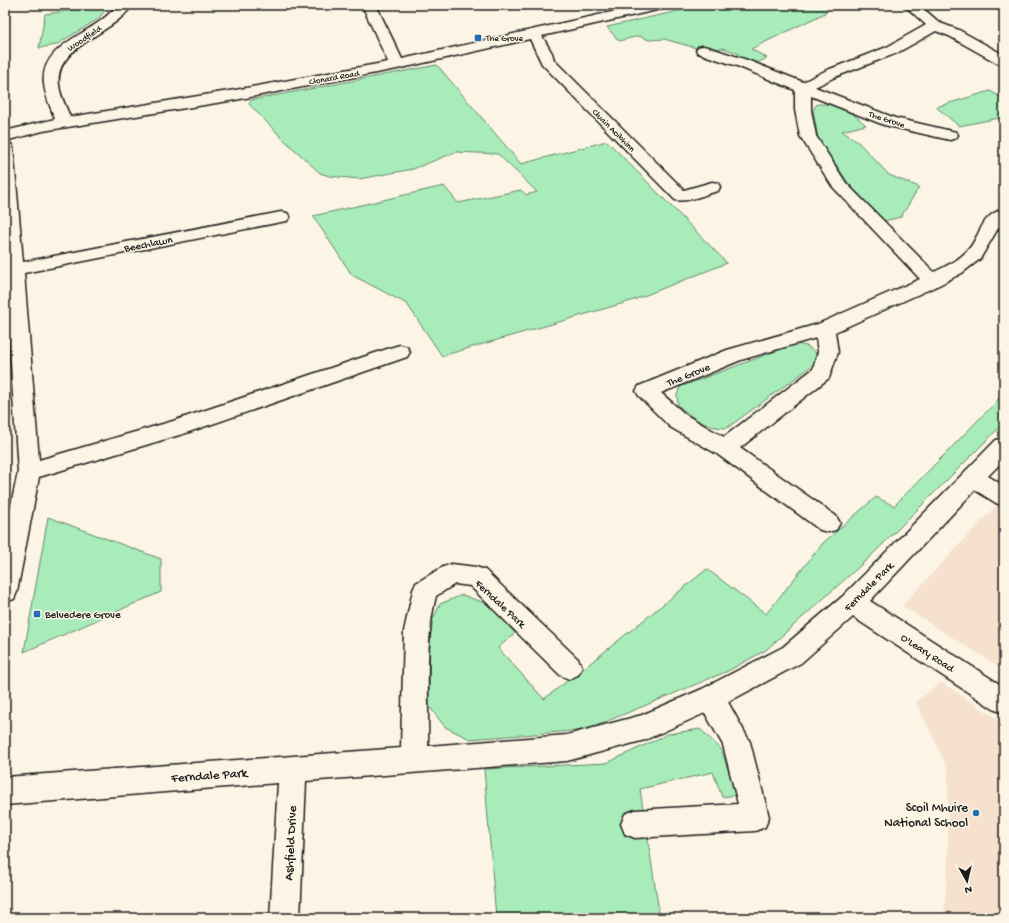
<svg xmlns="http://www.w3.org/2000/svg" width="1009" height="923" font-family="'Gochi Hand',sans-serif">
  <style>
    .built { fill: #f5e1ce }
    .green { fill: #a8edb9; stroke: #62846a }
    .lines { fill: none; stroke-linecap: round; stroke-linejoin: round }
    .minor-casing { stroke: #1c1c1c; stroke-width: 3 }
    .minor { fill: #fcf5e5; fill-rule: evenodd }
    .poi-dot { fill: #1f6fb2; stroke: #fcf5e5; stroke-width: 1.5 }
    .labels { text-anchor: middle; stroke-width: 3; stroke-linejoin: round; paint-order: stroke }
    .far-street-label { font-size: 9px; fill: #1c1c1c; stroke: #fcf5e5 }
    .far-poi-label { font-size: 9px; fill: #1c1c1c; stroke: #fcf5e5; text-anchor: start }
    .street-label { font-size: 11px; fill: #1c1c1c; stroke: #fcf5e5 }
    .poi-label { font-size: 11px; fill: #1c1c1c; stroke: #fcf5e5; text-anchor: start }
    .near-street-label { font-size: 13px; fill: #1c1c1c; stroke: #fcf5e5 }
    .near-poi-label { font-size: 13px; fill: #1c1c1c; stroke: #fcf5e5; text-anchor: end }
  </style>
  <rect width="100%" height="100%" fill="#fcf5e5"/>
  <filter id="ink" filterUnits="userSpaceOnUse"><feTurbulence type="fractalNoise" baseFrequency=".025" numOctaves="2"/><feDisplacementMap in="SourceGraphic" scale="8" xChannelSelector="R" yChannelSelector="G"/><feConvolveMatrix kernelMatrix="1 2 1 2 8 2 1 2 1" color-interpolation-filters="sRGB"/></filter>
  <g filter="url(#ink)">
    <g class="built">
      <path d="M1004,497V670L902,606Z"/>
      <path d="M941,682L1004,723V918H944L948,857V769L916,702Z"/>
    </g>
    <g class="green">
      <path d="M110,5L98,19L56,45L39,48L45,14Z"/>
      <path d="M705,5H829L825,13L751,49L767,58L757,63L738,57V53L723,48L714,49L702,45L696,48L664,39L649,40L639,36L619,41L607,27Z"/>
      <path d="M437,65L521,164L607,141L727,263L631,301L442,356L407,304L352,275L313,216L444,186L458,203L521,190L526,195L537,192L498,154L456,152L413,169L370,177L359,179L329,176L320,173L281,137L249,104L251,100Z"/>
      <path d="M990,91L1004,99V117L959,126L936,107Z"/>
      <path d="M817,104C844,104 847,109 866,125L842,131L858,142L889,175L919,187L901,217L884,221L849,184L818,138L813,110Z"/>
      <path d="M795,344L807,346L816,353V361L808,369L727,428C705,428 694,419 678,405L677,395L680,387Z"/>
      <path d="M1004,392V423L871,556L766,650L728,671L586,730L470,739L445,727L429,706L430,626L440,604L462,595L488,604L515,633L498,648L544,699L588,665L707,569L766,614L823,543L876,497L894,506L995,403Z"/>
      <path d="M48,517L161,559V592L24,652Z"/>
      <path d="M700,729L721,749L737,795L722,797L713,772L640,789L660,918H496L484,769L607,763L668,734Z"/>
    </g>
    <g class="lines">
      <g class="minor-casing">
        <g id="minor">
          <path d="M116,5H130L131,7C111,35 54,46 59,85C60,96 66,106 70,117L235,90L388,62L362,5H376L402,59L643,5H668L666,8L542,36L552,53L554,60L684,190L712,182L718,183L720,187L718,191C705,194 688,203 675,200L542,64L530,39L397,69L235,100L43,131L5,141V131L55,119C51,108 45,96 44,84C40,52 74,39 96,24C104,19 110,13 117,6Z"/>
          <path d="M904,5H919L940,23L959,30L1004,55V65L999,64L949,36L936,31L897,53L835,77L815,87L895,118L956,132L958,135L956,138L950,140L884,125L811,96V110L816,136L846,183L934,272C945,267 957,261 966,252C981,238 979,215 1004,209V222L1000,225L980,259L962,273L939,285L835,332L838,352L829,378L740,448L836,516L840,523L836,530L828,532L820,530L717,454L670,427L639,396L636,391L639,386L727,350L818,324L920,279L832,186L800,136L795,110V90L737,66L698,53L696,50L698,47L703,46L708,47L747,60L803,82L825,71L887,47L926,25ZM816,338L818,352L813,369L724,437L686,415L661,393L741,360Z"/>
          <path d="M5,142L11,144L13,147L23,262L281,212L287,213L290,217L287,221L281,222L24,273L39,460L173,421L393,347L400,345L407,347L410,352L407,357L186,433L39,477L17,592L14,599L5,602V534L18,472L5,273Z"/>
          <path d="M1004,438V460L988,476L1004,486V506L996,503L975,490L870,601L1004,687V713L995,710L853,617L801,663L728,702L750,742L769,817L765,827L755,831L635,838L625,834L621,824L625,814L635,810L738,804L723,745L705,713L645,740L567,761L306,781L300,918H270L278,783L5,805V777L401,748L404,631L413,590L416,583L443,567L452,564L476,567L485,570L578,659L582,667L578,675L569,679L560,675L470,586L455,584L436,596C424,643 429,697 428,746L567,735L642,715L702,689L783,647L843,596L996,440Z"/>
        </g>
      </g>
      <use href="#minor" class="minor"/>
    </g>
  </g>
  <g class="poi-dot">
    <rect x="474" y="34" width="8" height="8" rx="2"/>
    <rect x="33" y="610" width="8" height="8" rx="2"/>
    <circle cx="976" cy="813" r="4"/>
  </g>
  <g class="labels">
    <g class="far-street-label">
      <text transform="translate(84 38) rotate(-34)" y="3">Woodfield</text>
      <text transform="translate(334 77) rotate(-10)" y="3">Clonard Road</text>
      <text transform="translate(887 119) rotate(18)" y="3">The Grove</text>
      <text transform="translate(614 130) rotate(45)" y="3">Cluain Aoibhinn</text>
    </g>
    <g class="far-poi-label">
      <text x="486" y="41">The Grove</text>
    </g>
    <g class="street-label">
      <text transform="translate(148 243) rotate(-11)" y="4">Beechlawn</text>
      <text transform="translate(688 374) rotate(-22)" y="4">The Grove</text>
      <text transform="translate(868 586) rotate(-45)" y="4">Ferndale Park</text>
      <text transform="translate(501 603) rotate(43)" y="4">Ferndale Park</text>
      <text transform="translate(928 652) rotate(33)" y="4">O'Leary Road</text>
    </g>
    <g class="poi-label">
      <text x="45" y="618">Belvedere Grove</text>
    </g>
    <g class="near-street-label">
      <text transform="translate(209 774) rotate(-4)" y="5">Ferndale Park</text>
      <text transform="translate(289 843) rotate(-87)" y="5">Ashfield Drive</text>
    </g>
    <g class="near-poi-label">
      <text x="968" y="811">Scoil Mhuire<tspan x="968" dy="15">National School</tspan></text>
    </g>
  </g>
  <rect width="1009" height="923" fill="none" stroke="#fcf5e5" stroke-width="20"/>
  <rect x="10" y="10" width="989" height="903" fill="none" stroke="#1c1c1c" stroke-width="1.5" filter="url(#ink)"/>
  <g transform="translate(967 881) rotate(172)" stroke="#fcf5e5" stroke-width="3" paint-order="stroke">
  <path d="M0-3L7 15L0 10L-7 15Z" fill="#1c1c1c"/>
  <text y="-6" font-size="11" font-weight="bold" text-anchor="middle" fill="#1c1c1c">N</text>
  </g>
</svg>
